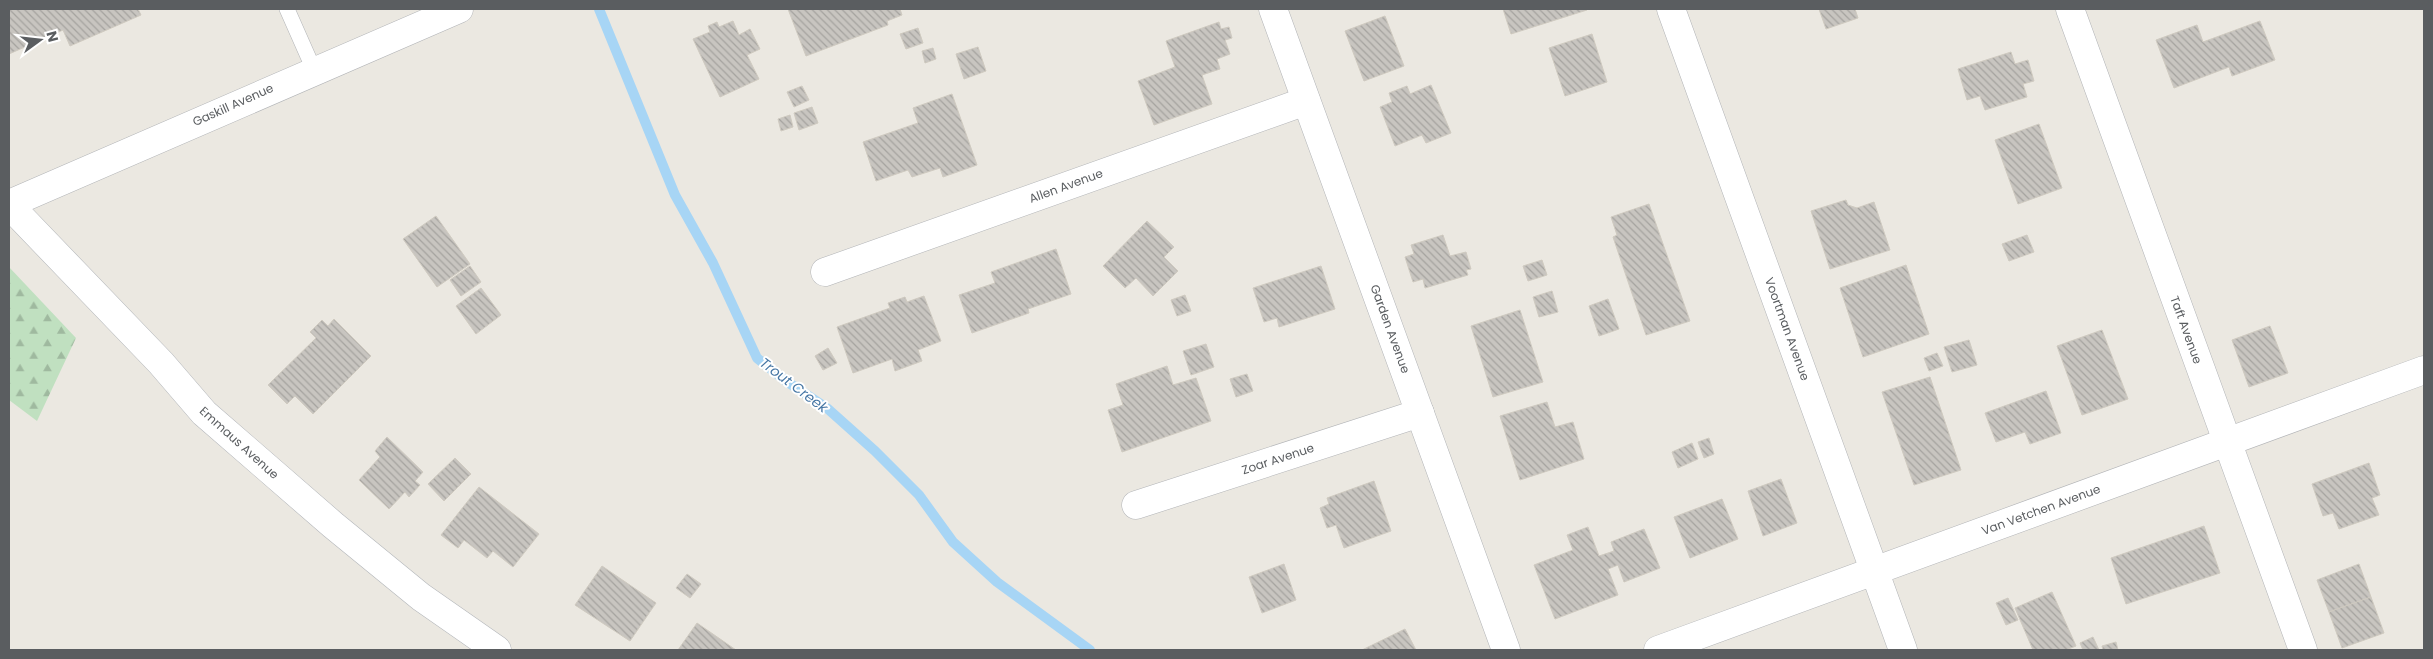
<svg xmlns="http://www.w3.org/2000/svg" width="2433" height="659" font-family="Poppins,sans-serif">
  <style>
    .forest { fill: url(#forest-firs) }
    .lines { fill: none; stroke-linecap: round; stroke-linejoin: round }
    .stream { stroke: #a7d5f5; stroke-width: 10 }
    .building { fill: url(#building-back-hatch); stroke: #cfcac0 }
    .service-casing { stroke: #b2b4b7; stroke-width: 16 }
    .minor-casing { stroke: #b2b4b7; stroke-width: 29 }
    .secondary-casing { stroke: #b3b6ba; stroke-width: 29 }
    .service { stroke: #fff; stroke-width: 15 }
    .minor { stroke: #fff; stroke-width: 28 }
    .secondary { stroke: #fff; stroke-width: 28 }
    .labels { text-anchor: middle; stroke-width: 4; stroke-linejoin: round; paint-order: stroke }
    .street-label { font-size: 12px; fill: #5a5d60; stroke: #fff }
    .water-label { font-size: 14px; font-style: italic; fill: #4777a5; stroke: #fff }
  </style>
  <defs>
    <pattern id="forest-firs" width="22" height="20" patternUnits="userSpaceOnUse" patternTransform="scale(1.25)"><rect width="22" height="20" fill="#c0e0c0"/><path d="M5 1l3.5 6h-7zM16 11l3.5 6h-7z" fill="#9fb99f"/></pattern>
    <pattern id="building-back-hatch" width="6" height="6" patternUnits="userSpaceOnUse" patternTransform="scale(1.25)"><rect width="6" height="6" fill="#c8c5c0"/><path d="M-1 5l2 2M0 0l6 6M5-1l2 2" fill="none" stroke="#a5a39f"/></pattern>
  </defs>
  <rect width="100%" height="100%" fill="#ebe8e1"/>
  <path class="forest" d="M9,267L76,338L37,421L9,400Z"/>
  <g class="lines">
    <path class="stream" d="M599,9L675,195L713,263L757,358L786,381L828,409L875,451L919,495L953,542L997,582L1090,650"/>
  </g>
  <g class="building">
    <path d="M9,9H138L141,15L70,46L63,30L9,54Z"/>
    <path d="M788,9H900L902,15L887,21L888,25L806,56Z"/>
    <path d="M1503,9H1587V10L1511,34Z"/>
    <path d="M1819,9H1855L1858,18L1826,29Z"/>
    <path d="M1385,16L1404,66L1364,81L1345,31Z"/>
    <path d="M733,21L739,35L750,29L760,49L747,55L759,79L720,97L693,39L710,32L708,26L717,22L719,27Z"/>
    <path d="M2260,21L2275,60L2232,76L2229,67L2174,88L2156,40L2197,25L2203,42Z"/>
    <path d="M1219,22L1221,29L1229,27L1232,38L1225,40L1230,54L1217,59L1220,69L1202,75L1212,104L1154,125L1138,81L1175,67L1166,41Z"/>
    <path d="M918,28L923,43L906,49L900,34Z"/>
    <path d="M1592,34L1607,82L1565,96L1549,48Z"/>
    <path d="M978,47L986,71L964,79L956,54Z"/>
    <path d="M933,48L936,59L925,63L922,51Z"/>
    <path d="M2011,52L2015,64L2028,60L2034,81L2023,84L2027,97L1985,110L1980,96L1967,100L1958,69Z"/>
    <path d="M1431,85L1451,133L1426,143L1422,135L1395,146L1380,107L1392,102L1389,93L1407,86L1410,94Z"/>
    <path d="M802,86L809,100L794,107L787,92Z"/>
    <path d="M952,94L977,165L943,177L940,168L912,177L908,170L876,181L863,142L918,123L913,108Z"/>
    <path d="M812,107L818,123L799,130L794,113Z"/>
    <path d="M790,115L793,127L781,131L778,119Z"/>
    <path d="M2039,124L2062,188L2018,204L1995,140Z"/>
    <path d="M1846,200L1848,205L1857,208L1874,202L1890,250L1830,269L1811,211Z"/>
    <path d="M1649,204L1690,321L1646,335L1613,237L1617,235L1611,217Z"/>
    <path d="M436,216L470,264L437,287L403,239Z"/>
    <path d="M1147,221L1174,247L1164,257L1178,271L1153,296L1136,278L1125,288L1103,266Z"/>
    <path d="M1443,235L1450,256L1466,252L1471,269L1466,270L1468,275L1425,288L1423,279L1413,282L1405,257L1414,254L1411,245Z"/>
    <path d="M2027,235L2034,252L2009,261L2002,244Z"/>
    <path d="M1056,249L1071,294L1028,309L1029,313L972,333L959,295L995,283L991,272Z"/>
    <path d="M1542,260L1547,275L1528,281L1523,266Z"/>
    <path d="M1906,265L1929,334L1863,357L1840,288Z"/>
    <path d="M470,266L481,282L461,296L450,280Z"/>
    <path d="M1321,266L1335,309L1279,327L1277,318L1264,322L1253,288Z"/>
    <path d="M481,288L501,315L476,334L456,306Z"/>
    <path d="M1552,291L1558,312L1539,317L1533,297Z"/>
    <path d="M1185,295L1191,311L1177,316L1171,300Z"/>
    <path d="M924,296L941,341L918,350L922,361L895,371L892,359L853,373L837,327L890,308L888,303L905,297L907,302Z"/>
    <path d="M1608,299L1619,329L1599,336L1589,306Z"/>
    <path d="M1520,310L1543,382L1493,397L1471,326Z"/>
    <path d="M334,319L371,356L313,414L295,396L287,404L268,385L316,338L310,332L322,320L328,326Z"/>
    <path d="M2270,326L2288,373L2249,387L2232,340Z"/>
    <path d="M2102,330L2128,399L2082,415L2057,346Z"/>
    <path d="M1969,340L1977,365L1952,372L1944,347Z"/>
    <path d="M1206,344L1214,367L1191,375L1183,351Z"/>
    <path d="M828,348L837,363L823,370L815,356Z"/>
    <path d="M1937,353L1943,366L1929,371L1924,358Z"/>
    <path d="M1167,366L1173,385L1196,378L1211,421L1122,452L1108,410L1123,405L1116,384Z"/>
    <path d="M1247,374L1253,391L1236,397L1230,379Z"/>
    <path d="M1930,377L1961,470L1914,485L1882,392Z"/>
    <path d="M2046,391L2061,433L2030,444L2025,432L1996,442L1985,413Z"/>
    <path d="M1547,402L1555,427L1573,422L1584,459L1520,480L1500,416Z"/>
    <path d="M387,437L423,472L415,481L420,485L409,497L405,492L389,509L359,480L380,457L375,451Z"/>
    <path d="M1709,438L1714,454L1704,458L1698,442Z"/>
    <path d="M1692,443L1698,459L1678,468L1672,452Z"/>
    <path d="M455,458L471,474L444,501L428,484Z"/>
    <path d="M2369,463L2380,495L2372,498L2379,515L2339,529L2333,513L2323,516L2312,484Z"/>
    <path d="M1781,479L1797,523L1763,536L1748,491Z"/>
    <path d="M1374,481L1391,531L1344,548L1336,525L1327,528L1320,508L1329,504L1327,498Z"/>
    <path d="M479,487L539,534L513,567L493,551L487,558L464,540L458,548L441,535Z"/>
    <path d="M1722,499L1738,539L1690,558L1674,517Z"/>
    <path d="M2204,526L2220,573L2126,604L2111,558Z"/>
    <path d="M1588,527L1599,556L1614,551L1611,542L1644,529L1660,568L1624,582L1618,565L1608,569L1618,595L1555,619L1534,565L1573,550L1567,535Z"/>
    <path d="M1284,564L1296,600L1262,613L1249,577Z"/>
    <path d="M2359,564L2371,597L2329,612L2317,580Z"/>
    <path d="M602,566L656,603L630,641L575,605Z"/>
    <path d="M687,574L701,584L690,598L676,588Z"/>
    <path d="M2052,592L2076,646L2066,650H2033L2015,608Z"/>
    <path d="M2371,597L2384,633L2342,648L2329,612Z"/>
    <path d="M2008,598L2018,620L2006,625L1996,603Z"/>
    <path d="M697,623L736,650H678Z"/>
    <path d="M1405,629L1416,650H1362Z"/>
    <path d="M2093,637L2099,650H2083L2080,643Z"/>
    <path d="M2116,642L2118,650H2103L2102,646Z"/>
  </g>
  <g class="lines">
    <g class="service-casing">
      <path id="service" d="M287,9L314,70"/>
    </g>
    <g class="minor-casing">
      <g id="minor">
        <path d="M1273,9L1506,650"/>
        <path d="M1671,9L1903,650"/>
        <path d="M2070,9L2303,650"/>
        <path d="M9,204L459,9"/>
        <path d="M825,272L1306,101"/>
        <path d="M1136,505L1420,413"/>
        <path d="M1658,650L2424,370"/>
      </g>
    </g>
    <g class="secondary-casing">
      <path id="secondary" d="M9,205L161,363L204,413L333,525L421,597L497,650"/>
    </g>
    <use href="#service" class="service"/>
    <use href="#minor" class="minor"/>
    <use href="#secondary" class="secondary"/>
  </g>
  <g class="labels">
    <g class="street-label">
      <text transform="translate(233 105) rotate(-24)" y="4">Gaskill Avenue</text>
      <text transform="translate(1066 186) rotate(-20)" y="4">Allen Avenue</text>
      <text transform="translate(1390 329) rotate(70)" y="4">Garden Avenue</text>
      <text transform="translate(1787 329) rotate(70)" y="4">Voortman Avenue</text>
      <text transform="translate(2186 330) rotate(70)" y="4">Taft Avenue</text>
      <text transform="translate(239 443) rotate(42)" y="4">Emmaus Avenue</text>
      <text transform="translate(1278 459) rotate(-18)" y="4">Zoar Avenue</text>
      <text transform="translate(2041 510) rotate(-20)" y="4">Van Vetchen Avenue</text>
    </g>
    <g class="water-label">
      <text transform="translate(794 385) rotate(37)" y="5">Trout Creek</text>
    </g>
  </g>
  <rect width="2433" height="659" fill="none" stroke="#5a5d60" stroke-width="20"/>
  <g transform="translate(40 40) rotate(75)" stroke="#ffffff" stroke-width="4" paint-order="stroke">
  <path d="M0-4L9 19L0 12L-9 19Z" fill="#5a5d60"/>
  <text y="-8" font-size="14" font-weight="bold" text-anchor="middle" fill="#5a5d60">N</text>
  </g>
</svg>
